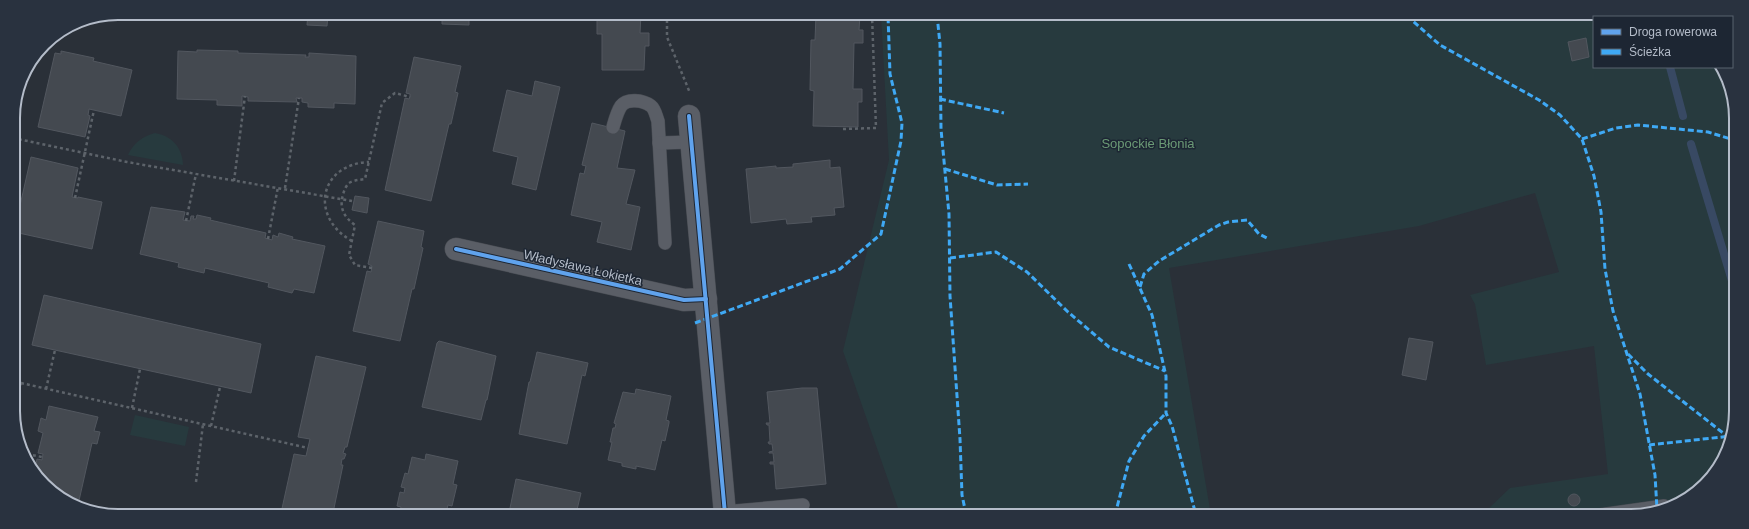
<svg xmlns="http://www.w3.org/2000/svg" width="1749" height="529" font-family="Arial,sans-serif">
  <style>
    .green { fill: #273a3e }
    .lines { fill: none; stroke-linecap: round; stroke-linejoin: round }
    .stream { stroke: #384963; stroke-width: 8 }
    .building { fill: #444950; stroke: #52575f }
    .lane-casing { stroke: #484c53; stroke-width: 14 }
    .street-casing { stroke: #484c53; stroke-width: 23 }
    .path { stroke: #5d636a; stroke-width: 2.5; stroke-dasharray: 3 3; stroke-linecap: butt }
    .lane { stroke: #5a5e66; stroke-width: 13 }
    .street { stroke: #5a5e66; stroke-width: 22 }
    .quiet { stroke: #3fa9f5; stroke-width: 3; stroke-dasharray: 6 3; stroke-linecap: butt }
    .cycleway-casing { stroke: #1d2633; stroke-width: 6 }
    .cycleway { stroke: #60a3ed; stroke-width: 4 }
    .labels { text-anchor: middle; stroke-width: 3; stroke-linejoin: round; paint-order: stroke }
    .park-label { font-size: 13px; fill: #6b9a76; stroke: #1d2633 }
    .street-label { font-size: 13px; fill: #b4bcc9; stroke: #1d2633 }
    .rim { fill: none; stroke: #b4bcc9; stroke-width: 2 }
  </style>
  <rect width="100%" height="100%" fill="#2a3038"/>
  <g class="green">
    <path d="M881,15L1658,17H1594V67H1719L1734,98L1732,438L1718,469L1695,494L1638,516L1488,515L1487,510L1510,488L1608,474L1594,346L1486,365L1475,304L1470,295L1559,272L1535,193L1419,226L1169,268L1211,515L900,514L843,351L889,160Z"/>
    <path d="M155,133C172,136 182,147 183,165L128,155C134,142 142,137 155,133Z"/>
    <path d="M135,415L189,427L185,446L130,435Z"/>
  </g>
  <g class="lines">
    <g class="stream">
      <path d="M1670,67L1683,116"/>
      <path d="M1691,144L1733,284"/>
    </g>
  </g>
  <g class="building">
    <path d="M308,13L328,14L327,26L307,25Z"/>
    <path d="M442,14H469V25L442,24Z"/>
    <path d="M597,14H641L640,33H649V46H645L644,70H602V34H597Z"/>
    <path d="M816,15H860L859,30H863V43H854L853,89H862V102H858V127L813,126L814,91L810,90L811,40H815Z"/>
    <path d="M1586,38L1589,57L1572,61L1568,42Z"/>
    <path d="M197,50L238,51V53L306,55L305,57H309V53L356,56L355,104L334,103V108L308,107V103L302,102V98H296L297,102L248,101V97L242,96V106L217,105V100L177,99L178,51L197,52Z"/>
    <path d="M61,51L94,58L93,61L132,70L121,116L89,109L88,115L90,116L85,137L38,127L55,53L61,54Z"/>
    <path d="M414,57L461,66L455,92L458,93L451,124H449L431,201L385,190L405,98L409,99L410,97V94L406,93Z"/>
    <path d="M535,81L560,87L536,190L512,184L518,157L493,151L507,90L532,96Z"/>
    <path d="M592,123L625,131L617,168L635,170L626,204L640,207L631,250L597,242L602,222L571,215L580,173L584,174L586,166L582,165Z"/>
    <path d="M31,157L78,168L72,197L78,198V197L102,202L92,249L14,232Z"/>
    <path d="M830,160V168L840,167L844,207L834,208L835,215L811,217L812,222L787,224L786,219L751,223L746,169L776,166V168L793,167V164Z"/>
    <path d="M355,196L369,198L367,213L352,210Z"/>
    <path d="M151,207L185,212L183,220L190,221L191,216H194L193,219H196L197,215L211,218L210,220L266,233L265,238L272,240L273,235L278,237L279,233L293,237L292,239L325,246L314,293L294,289L292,293L268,287L269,283L205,268L204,273L178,267L179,263L140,254Z"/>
    <path d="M378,221L424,231L421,247L423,248L414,289H412L400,341L353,331L367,271L371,272L372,266L368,264Z"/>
    <path d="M44,295L261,344L251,393L32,345Z"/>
    <path d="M1409,338L1433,342L1426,380L1402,375Z"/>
    <path d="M439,341L496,356L487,400H486L481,420L422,407L437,343Z"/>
    <path d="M537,352L588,363L585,376L582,375L567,444L519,434L529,382H530Z"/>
    <path d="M316,356L366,367L347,447H345L343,453L346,454L344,459H342L341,465H343L333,513H281L294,454L306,456L310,439L298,437Z"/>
    <path d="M802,388H817L826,484L776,489L774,464H770V462H774L773,453H769V452L773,451L772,444H769L768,442H770L769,425H767L766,423H770L767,392Z"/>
    <path d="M636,389L671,396L666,420L669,421V423L665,441L662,440L655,470L636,466V469L622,466V463L608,460L612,442H610L613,428H615L616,424L614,423L623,392L635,394Z"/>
    <path d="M49,406L98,417L94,431L100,432L97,444L92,443L78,505L44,485L35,469L37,459L42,460L43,454L38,453L43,433L38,431L41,418L46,420Z"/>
    <path d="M426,454L458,461L453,484L457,485L452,506L448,505L446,513H400L401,507L397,506L400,492L404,493L405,488L401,487L405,473L408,474L412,457L425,460Z"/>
    <path d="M516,479L581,493L576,514L509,513Z"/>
    <circle cx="1574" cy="500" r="6"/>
  </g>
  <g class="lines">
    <g class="lane-casing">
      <g id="lane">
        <path d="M613,127C615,120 617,112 621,106C627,98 643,100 651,106C655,109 656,116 658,121L665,243"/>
        <path d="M659,143L691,142"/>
        <path d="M724,512L803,505"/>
        <path d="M1593,516L1664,506"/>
      </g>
    </g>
    <g class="street-casing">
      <g id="street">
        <path d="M689,116L725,514"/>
        <path d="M456,249L684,300L706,299"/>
      </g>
    </g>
    <g class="path">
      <path d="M667,14V37L690,93"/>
      <path d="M843,129L876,128L872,15"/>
      <path d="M13,138L127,162L352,201"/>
      <path d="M234,181L245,96"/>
      <path d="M285,188L299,98"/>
      <path d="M75,198L94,110"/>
      <path d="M186,221L196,174"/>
      <path d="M268,239L278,187"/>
      <path d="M352,241C309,217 319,164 369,162"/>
      <path d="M372,268L355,265L349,255L355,225C344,217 339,208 343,195C344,190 346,186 349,183C354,180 359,180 365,179L382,103L395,93L410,97"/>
      <path d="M15,380L21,383L17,396"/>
      <path d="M21,383L308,448"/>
      <path d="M46,389L55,350"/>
      <path d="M15,399L17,396L23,446"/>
      <path d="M132,408L140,369"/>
      <path d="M211,426L220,387"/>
      <path d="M27,454L42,457"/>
      <path d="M196,482L203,424"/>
    </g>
    <use href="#lane" class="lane"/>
    <use href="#street" class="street"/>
    <g class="quiet">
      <path d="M937,15L940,44L941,129L949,214L950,296L960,439L962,495L966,514"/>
      <path d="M1407,16L1440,45L1539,100L1560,115L1582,139L1594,176L1601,212L1605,269L1613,311L1640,394L1655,475L1657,509"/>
      <path d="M940,99L1004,113"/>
      <path d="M1582,139L1616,128L1638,125L1708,132L1734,140"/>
      <path d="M945,169L997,185L1028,184"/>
      <path d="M950,258L996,252L1027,272L1068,312L1109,347L1165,371"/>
      <path d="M1129,264L1152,315L1166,376V413L1172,426L1196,515"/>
      <path d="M1140,287L1144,274L1159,261L1219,225L1228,222L1247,220L1259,234L1267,238"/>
      <path d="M695,323L840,269L881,234L901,141L902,123L890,74L888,15"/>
      <path d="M1628,354L1648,374L1732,440"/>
      <path d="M1649,445L1731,436"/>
      <path d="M1115,515L1129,461L1144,436L1166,413"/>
    </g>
    <g class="cycleway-casing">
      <g id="cycleway">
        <path d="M689,116L725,514"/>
        <path d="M456,249L684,300L706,299"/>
      </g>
    </g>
    <use href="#cycleway" class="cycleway"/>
  </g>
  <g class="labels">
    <g class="park-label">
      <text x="1148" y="148">Sopockie Błonia</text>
    </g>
    <g class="street-label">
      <text transform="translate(583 267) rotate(13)" y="5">Władysława Łokietka</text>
    </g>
  </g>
  <path d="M0 0H1749V529H0ZM118 20H1631A98 98 0 0 1 1729 118V411A98 98 0 0 1 1631 509H118A98 98 0 0 1 20 411V118A98 98 0 0 1 118 20Z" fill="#29323f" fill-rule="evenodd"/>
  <path class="rim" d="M118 20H1631A98 98 0 0 1 1729 118V411A98 98 0 0 1 1631 509H118A98 98 0 0 1 20 411V118A98 98 0 0 1 118 20Z"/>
  <rect x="1593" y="16" width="140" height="52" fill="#1d2633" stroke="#59626f"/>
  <rect x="1601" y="29" width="20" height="6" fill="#60a3ed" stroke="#59626f"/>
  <text x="1629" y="36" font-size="12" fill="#b4bcc9">Droga rowerowa</text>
  <rect x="1601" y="49" width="20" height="6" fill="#3fa9f5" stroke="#59626f"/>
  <text x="1629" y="56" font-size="12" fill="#b4bcc9">Ścieżka</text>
</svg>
